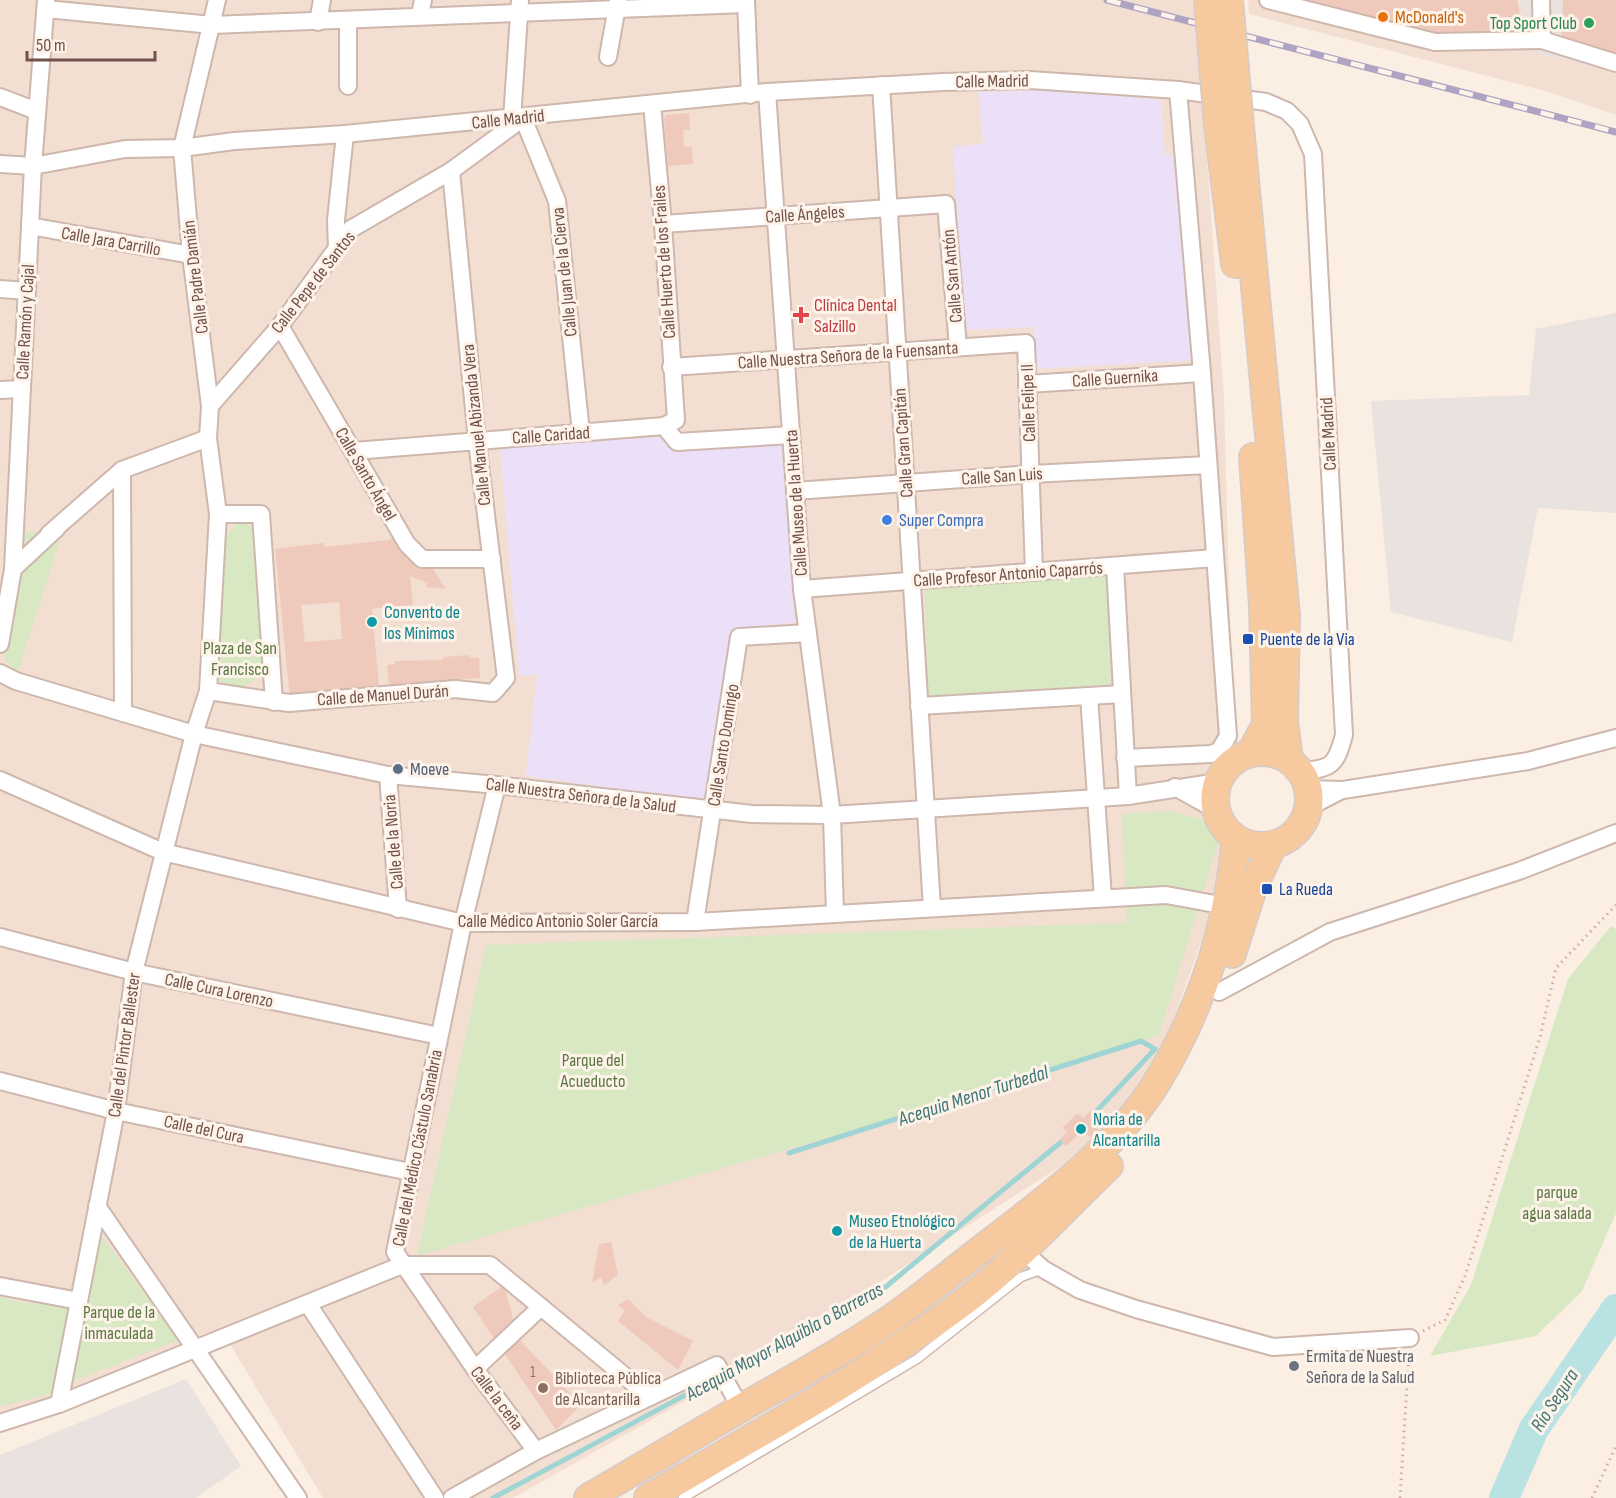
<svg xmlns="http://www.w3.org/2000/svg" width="1616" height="1498" font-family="'Sofia Sans Condensed',sans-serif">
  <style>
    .residential { fill: #f2dfd2 }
    .industrial { fill: #eae2de }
    .education { fill: #ebe0f7 }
    .green { fill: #d7e8c2 }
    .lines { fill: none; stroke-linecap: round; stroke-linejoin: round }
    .stream { stroke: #9fd4d5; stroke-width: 5 }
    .river { stroke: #b9e3e3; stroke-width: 30 }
    .building { fill: #efc9bc; fill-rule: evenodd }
    .lane-casing { stroke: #ceb7ad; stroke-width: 11 }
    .street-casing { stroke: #ceb7ad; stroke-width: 20 }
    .primary-casing { stroke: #d5cbc9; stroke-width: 30 }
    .path { stroke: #d4ac9f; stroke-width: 3; stroke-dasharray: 1.5 4.5; stroke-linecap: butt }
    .lane { stroke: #fff; stroke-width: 8 }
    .street { stroke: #fff; stroke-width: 16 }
    .primary { stroke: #f7c99e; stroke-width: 27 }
    .rail-casing { stroke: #afa3c4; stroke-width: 7 }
    .rail { stroke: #fef3e9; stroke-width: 4.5; stroke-dasharray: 14; stroke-linecap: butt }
    .primary-bridge-casing { stroke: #d5cbc9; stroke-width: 30; stroke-linecap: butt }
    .primary-bridge { stroke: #f7c99e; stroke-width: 27 }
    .food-dot { fill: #e8710a; stroke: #fef3e9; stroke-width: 2 }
    .leisure-dot { fill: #2e9e5b; stroke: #fef3e9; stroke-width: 2 }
    .health-dot { fill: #e0444e; stroke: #fef3e9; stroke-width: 2 }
    .shop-dot { fill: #3f7fe0; stroke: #fef3e9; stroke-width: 2 }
    .culture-dot { fill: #0f9aa8; stroke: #fef3e9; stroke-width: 2 }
    .transit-dot { fill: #1a4fb4; stroke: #fef3e9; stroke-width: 2 }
    .service-dot { fill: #5c6f8a; stroke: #fef3e9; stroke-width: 2 }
    .worship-dot { fill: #6b7280; stroke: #fef3e9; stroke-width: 2 }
    .education-dot { fill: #8d6e63; stroke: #fef3e9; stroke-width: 2 }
    .labels { text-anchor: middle; stroke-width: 6; stroke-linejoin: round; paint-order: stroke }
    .number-label { font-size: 15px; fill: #917066 }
    .food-label { font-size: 18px; fill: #c56008; stroke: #fef3e9; text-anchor: start }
    .leisure-label { font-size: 18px; fill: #27864d; stroke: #fef3e9; text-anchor: end }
    .street-label { font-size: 18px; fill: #72524a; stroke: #fef3e9 }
    .health-label { font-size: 18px; fill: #be3a42; stroke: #fef3e9; text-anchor: start }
    .shop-label { font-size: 18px; fill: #366cbe; stroke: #fef3e9; text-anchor: start }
    .culture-label { font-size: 18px; fill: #0d838f; stroke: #fef3e9; text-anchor: start }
    .transit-label { font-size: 18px; fill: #164399; stroke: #fef3e9; text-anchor: start }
    .park-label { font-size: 18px; fill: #5a7842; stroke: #fef3e9 }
    .service-label { font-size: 18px; fill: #4e5e75; stroke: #fef3e9; text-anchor: start }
    .worship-label { font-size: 18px; fill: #5b616d; stroke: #fef3e9; text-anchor: start }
    .education-label { font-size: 18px; fill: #785e54; stroke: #fef3e9; text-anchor: start }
    .water-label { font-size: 20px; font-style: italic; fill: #3f7677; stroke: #fef3e9 }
  </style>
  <rect width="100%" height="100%" fill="#fbeee3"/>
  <g class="residential">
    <path d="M0,0H1196L1224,399L1234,773L1212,911L1170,1030L1122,1114L1061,1166L766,1355L513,1498H323L225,1336L0,1425Z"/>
    <path d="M1248,0H1616V115L1549,92L1249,14Z"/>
  </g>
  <g class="industrial">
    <path d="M1520,0H1616V71L1536,53Z"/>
    <path d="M1616,313V513L1538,508L1512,642L1391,612L1371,401L1529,395L1536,329Z"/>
    <path d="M186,1379L241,1466L196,1498H0V1455Z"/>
  </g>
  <g class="education">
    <path d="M1058,90L1161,100L1165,155H1174L1196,360L1036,369L1033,327L964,330L953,147L983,144L978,92Z"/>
    <path d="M669,437L671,450L781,442L795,622L737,629L705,801L526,776L537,675L519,676L500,445Z"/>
  </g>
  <g class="green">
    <path d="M237,524L248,525L256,530L266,666C250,688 242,691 217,680L225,536Z"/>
    <path d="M29,531L61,536L17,674L4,658L25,535Z"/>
    <path d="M1111,574L1116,684L928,696L925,588Z"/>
    <path d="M1168,811L1210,821L1219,840L1159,1035L1034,1078L417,1256L486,945L1127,923L1122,814Z"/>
    <path d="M1611,926L1616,929V1213L1582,1291L1536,1336L1430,1356L1471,1285L1568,979Z"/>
    <path d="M98,1231L179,1340L70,1382Z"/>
    <path d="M0,1297L25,1303L78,1306L62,1390L0,1407Z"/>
  </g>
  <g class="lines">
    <g class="stream">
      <path d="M789,1153L1141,1041L1155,1049L1089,1119"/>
      <path d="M493,1498L883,1289L1066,1138"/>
    </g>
    <path class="river" d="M1504,1498L1534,1429L1616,1309"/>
  </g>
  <g class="building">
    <path d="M1273,0H1517L1524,33L1421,34Z"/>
    <path d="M1563,0H1616V59L1561,46Z"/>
    <path d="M689,113L690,130H683L684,147H692L693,164L668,166L664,118L666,115Z"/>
    <path d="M395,536L408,559L433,569L446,589L426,587L428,583L410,576L413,605L372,609L379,686L290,698L275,549L324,543L325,547L388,540ZM339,602L342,639L305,642L301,605Z"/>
    <path d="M469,655V658H479L480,678L389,685L387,665L395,664V661L443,660V657Z"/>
    <path d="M1090,1111L1097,1117L1091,1123L1099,1130L1091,1138L1083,1130L1066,1146L1060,1140L1067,1132L1062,1128L1078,1113L1083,1118Z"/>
    <path d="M611,1242L618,1275L604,1285L601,1277L592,1283L599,1244Z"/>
    <path d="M504,1285L518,1338L581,1405L556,1430L473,1307Z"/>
    <path d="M628,1299L646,1317L693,1341L678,1370L618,1321L625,1310L618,1305Z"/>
  </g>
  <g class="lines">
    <g class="lane-casing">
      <path id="lane" d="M683,1498L917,1359L1021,1277L1043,1269"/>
    </g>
    <g class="street-casing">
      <g id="street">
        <path d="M746,0L750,95"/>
        <path d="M1268,0L1435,42L1542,40L1541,0"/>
        <path d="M46,9L212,25L746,4"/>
        <path d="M420,15L423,0"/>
        <path d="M348,21V86"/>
        <path d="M318,22L322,0"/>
        <path d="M1542,40L1616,63"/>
        <path d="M608,57L618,1"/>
        <path d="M881,85L932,908"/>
        <path d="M767,92L802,589L832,815L835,913"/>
        <path d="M0,97L37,111"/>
        <path d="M512,119L520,0"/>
        <path d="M0,164L33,166L125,149L182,148L234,141L345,134L767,92L943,82L1030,80L1178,90L1266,102L1287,111L1300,124L1313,154L1344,735C1336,765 1332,769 1301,771"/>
        <path d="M663,224L946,204L958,347"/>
        <path d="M30,226L191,255"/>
        <path d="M337,250L336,220L345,134"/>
        <path d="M0,289L27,291"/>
        <path d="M280,326L407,544L422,559H492"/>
        <path d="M671,367L1026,343L1034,572"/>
        <path d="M1027,384L1202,373"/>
        <path d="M0,390L22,389"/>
        <path d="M210,406L191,255L182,148L217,0"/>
        <path d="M664,426L677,442L791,435"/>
        <path d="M354,451L664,426L676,420L663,224L652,104"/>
        <path d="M122,470L123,713"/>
        <path d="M795,491L1031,474L1208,465"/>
        <path d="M218,514L208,438L210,406L280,326L351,229L451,171L523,118L557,201L581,433"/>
        <path d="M49,534L122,470L208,438"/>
        <path d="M1115,566L1128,796"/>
        <path d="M13,569L57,528"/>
        <path d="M802,589L1215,558"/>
        <path d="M0,644L13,569L33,166L46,0"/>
        <path d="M0,673L16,681L194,734L388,775L497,785L752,814L832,815L1128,796L1218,782"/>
        <path d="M208,691L289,703L455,689L493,693L506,678L477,441L451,171"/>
        <path d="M1089,696L1103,898"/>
        <path d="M919,706L1122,694"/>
        <path d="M1125,758L1211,754L1219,751L1228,736L1202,373L1178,90"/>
        <path d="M388,775L398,909"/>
        <path d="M0,780L163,852L463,923L695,922L1166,895L1226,906"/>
        <path d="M1175,787L1216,810"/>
        <path d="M1308,789L1343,790L1528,761L1616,738"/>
        <path d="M1309,807L1340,791"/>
        <path d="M695,922L739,637L808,633"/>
        <path d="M0,937L134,972L439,1036"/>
        <path d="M1219,992L1330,932L1519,871L1616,833"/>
        <path d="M0,1081L116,1111L410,1172"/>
        <path d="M97,1206L298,1498"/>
        <path d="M1022,1250L1043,1269L1080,1290L1136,1309L1273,1347L1410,1338"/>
        <path d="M0,1286L79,1301"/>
        <path d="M308,1304L435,1498"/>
        <path d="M475,1369L541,1307L650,1397"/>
        <path d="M59,1404L116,1111L134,972L194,734L208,691L218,514H261L274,702"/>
        <path d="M0,1423L59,1404L402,1265H490L541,1307"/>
        <path d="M536,1451L717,1365L741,1409"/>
        <path d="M452,1498L536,1451L475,1369L395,1252L463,923L497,785"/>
      </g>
    </g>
    <g class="primary-casing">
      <g id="primary">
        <path d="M1218,125L1235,264"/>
        <path d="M1240,127L1286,616L1284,721L1289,760"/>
        <circle cx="1262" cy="799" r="47"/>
        <path d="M1251,753L1266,724L1263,606L1253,457"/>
        <path d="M1232,954L1253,888L1273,845"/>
        <path d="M588,1498C640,1468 691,1437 743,1407C792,1379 842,1352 889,1320C926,1294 961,1264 997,1237C1054,1193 1119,1144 1157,1082C1202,1008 1228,924 1236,839"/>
        <path d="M648,1498C754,1436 863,1377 962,1303C1015,1263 1061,1212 1109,1166"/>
      </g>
    </g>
    <g class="path">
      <path d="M1423,1331L1445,1320L1465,1276L1540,1037L1556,968L1616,905"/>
      <path d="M1400,1498L1409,1353"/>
      <path d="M1592,1498L1616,1446"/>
    </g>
    <use href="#lane" class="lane"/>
    <use href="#street" class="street"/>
    <use href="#primary" class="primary"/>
    <g class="rail-casing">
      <path id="rail" d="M1107,0L1616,132"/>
    </g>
    <use href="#rail" class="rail"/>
    <g class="primary-bridge-casing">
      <g id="primary-bridge">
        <path d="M1208,0L1218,125"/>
        <path d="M1229,0L1240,127"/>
      </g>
    </g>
    <use href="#primary-bridge" class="primary-bridge"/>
  </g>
  <circle class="food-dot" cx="1383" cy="17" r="6"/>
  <circle class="leisure-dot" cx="1589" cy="23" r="6"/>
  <path class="health-dot" d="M798 306h6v6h6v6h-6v6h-6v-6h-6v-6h6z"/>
  <circle class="shop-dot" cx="887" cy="520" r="6"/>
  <g class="culture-dot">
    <circle cx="372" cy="622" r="6"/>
    <circle cx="1081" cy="1129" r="6"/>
    <circle cx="837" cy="1231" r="6"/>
  </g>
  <g class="transit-dot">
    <rect x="1242" y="633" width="12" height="12" rx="3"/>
    <rect x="1261" y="883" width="12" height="12" rx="3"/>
  </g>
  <circle class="service-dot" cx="398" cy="769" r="6"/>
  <circle class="worship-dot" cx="1294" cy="1366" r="6"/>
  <circle class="education-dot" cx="543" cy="1388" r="6"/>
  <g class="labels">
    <g class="number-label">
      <text x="533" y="1377">1</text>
    </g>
    <g class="food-label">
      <text x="1395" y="23">McDonald's</text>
    </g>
    <g class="leisure-label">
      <text x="1577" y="29">Top Sport Club</text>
    </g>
    <g class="street-label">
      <text transform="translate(992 81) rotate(-1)" y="6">Calle Madrid</text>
      <text transform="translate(508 119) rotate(-6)" y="6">Calle Madrid</text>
      <text transform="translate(805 214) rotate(-4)" y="6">Calle Ángeles</text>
      <text transform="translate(111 241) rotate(10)" y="6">Calle Jara Carrillo</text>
      <text transform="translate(664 262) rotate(-94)" y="6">Calle Huerto de los Frailes</text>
      <text transform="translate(564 272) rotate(-96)" y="6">Calle Juan de la Cierva</text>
      <text transform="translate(952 276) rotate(-95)" y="6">Calle San Antón</text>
      <text transform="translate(195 277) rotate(-97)" y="6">Calle Padre Damián</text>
      <text transform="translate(313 282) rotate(-52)" y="6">Calle Pepe de Santos</text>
      <text transform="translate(25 322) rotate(-87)" y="6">Calle Ramón y Cajal</text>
      <text transform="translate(848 355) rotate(-4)" y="6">Calle Nuestra Señora de la Fuensanta</text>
      <text transform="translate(1115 378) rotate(-4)" y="6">Calle Guernika</text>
      <text transform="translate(1028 403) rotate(-92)" y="6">Calle Felipe II</text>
      <text transform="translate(476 425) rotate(-96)" y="6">Calle Manuel Abizanda Vera</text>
      <text transform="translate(1328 434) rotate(-93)" y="6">Calle Madrid</text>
      <text transform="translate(551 435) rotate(-4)" y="6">Calle Caridad</text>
      <text transform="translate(903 443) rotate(-94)" y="6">Calle Gran Capitán</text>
      <text transform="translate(366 474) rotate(60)" y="6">Calle Santo Ángel</text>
      <text transform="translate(1002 476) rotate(-4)" y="6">Calle San Luis</text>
      <text transform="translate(796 503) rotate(-94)" y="6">Calle Museo de la Huerta</text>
      <text transform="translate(1008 574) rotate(-4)" y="6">Calle Profesor Antonio Caparrós</text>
      <text transform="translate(383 695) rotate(-4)" y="6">Calle de Manuel Durán</text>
      <text transform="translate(723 745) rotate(-81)" y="6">Calle Santo Domingo</text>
      <text transform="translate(581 795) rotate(7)" y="6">Calle Nuestra Señora de la Salud</text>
      <text transform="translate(393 842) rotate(-95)" y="6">Calle de la Noria</text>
      <text x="558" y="927">Calle Médico Antonio Soler García</text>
      <text transform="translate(219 990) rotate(12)" y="6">Calle Cura Lorenzo</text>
      <text transform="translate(124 1045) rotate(-82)" y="6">Calle del Pintor Ballester</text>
      <text transform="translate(204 1129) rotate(12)" y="6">Calle del Cura</text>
      <text transform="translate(417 1148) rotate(-79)" y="6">Calle del Médico Cástulo Sanabria</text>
      <text transform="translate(497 1398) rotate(53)" y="6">Calle la ceña</text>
    </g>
    <g class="health-label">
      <text x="814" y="311">Clínica Dental<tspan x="814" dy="21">Salzillo</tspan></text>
    </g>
    <g class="shop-label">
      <text x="899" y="526">Super Compra</text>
    </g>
    <g class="culture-label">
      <text x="384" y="618">Convento de<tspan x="384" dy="21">los Mínimos</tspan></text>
      <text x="1093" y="1125">Noria de<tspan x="1093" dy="21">Alcantarilla</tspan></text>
      <text x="849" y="1227">Museo Etnológico<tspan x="849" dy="21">de la Huerta</tspan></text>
    </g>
    <g class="transit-label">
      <text x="1260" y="645">Puente de la Via</text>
      <text x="1279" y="895">La Rueda</text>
    </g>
    <g class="park-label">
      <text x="240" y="654">Plaza de San<tspan x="240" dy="21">Francisco</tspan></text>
      <text x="593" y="1066">Parque del<tspan x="593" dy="21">Acueducto</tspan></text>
      <text x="1557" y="1198">parque<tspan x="1557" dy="21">agua salada</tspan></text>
      <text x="119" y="1318">Parque de la<tspan x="119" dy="21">inmaculada</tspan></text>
    </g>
    <g class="service-label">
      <text x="410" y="775">Moeve</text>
    </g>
    <g class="worship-label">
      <text x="1306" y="1362">Ermita de Nuestra<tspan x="1306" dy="21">Señora de la Salud</tspan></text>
    </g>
    <g class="education-label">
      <text x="555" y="1384">Biblioteca Pública<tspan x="555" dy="21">de Alcantarilla</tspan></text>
    </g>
    <g class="water-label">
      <text transform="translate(973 1095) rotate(-18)" y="7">Acequia Menor Turbedal</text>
      <text transform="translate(784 1341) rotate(-29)" y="7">Acequia Mayor Alquibla o Barreras</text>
      <text transform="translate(1554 1400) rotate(-57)" y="7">Río Segura</text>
    </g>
  </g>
  <path d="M27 51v9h128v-9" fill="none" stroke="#72524a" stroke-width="3"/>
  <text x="36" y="51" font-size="18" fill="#72524a" stroke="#fef3e9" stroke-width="4.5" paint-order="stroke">50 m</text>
</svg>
